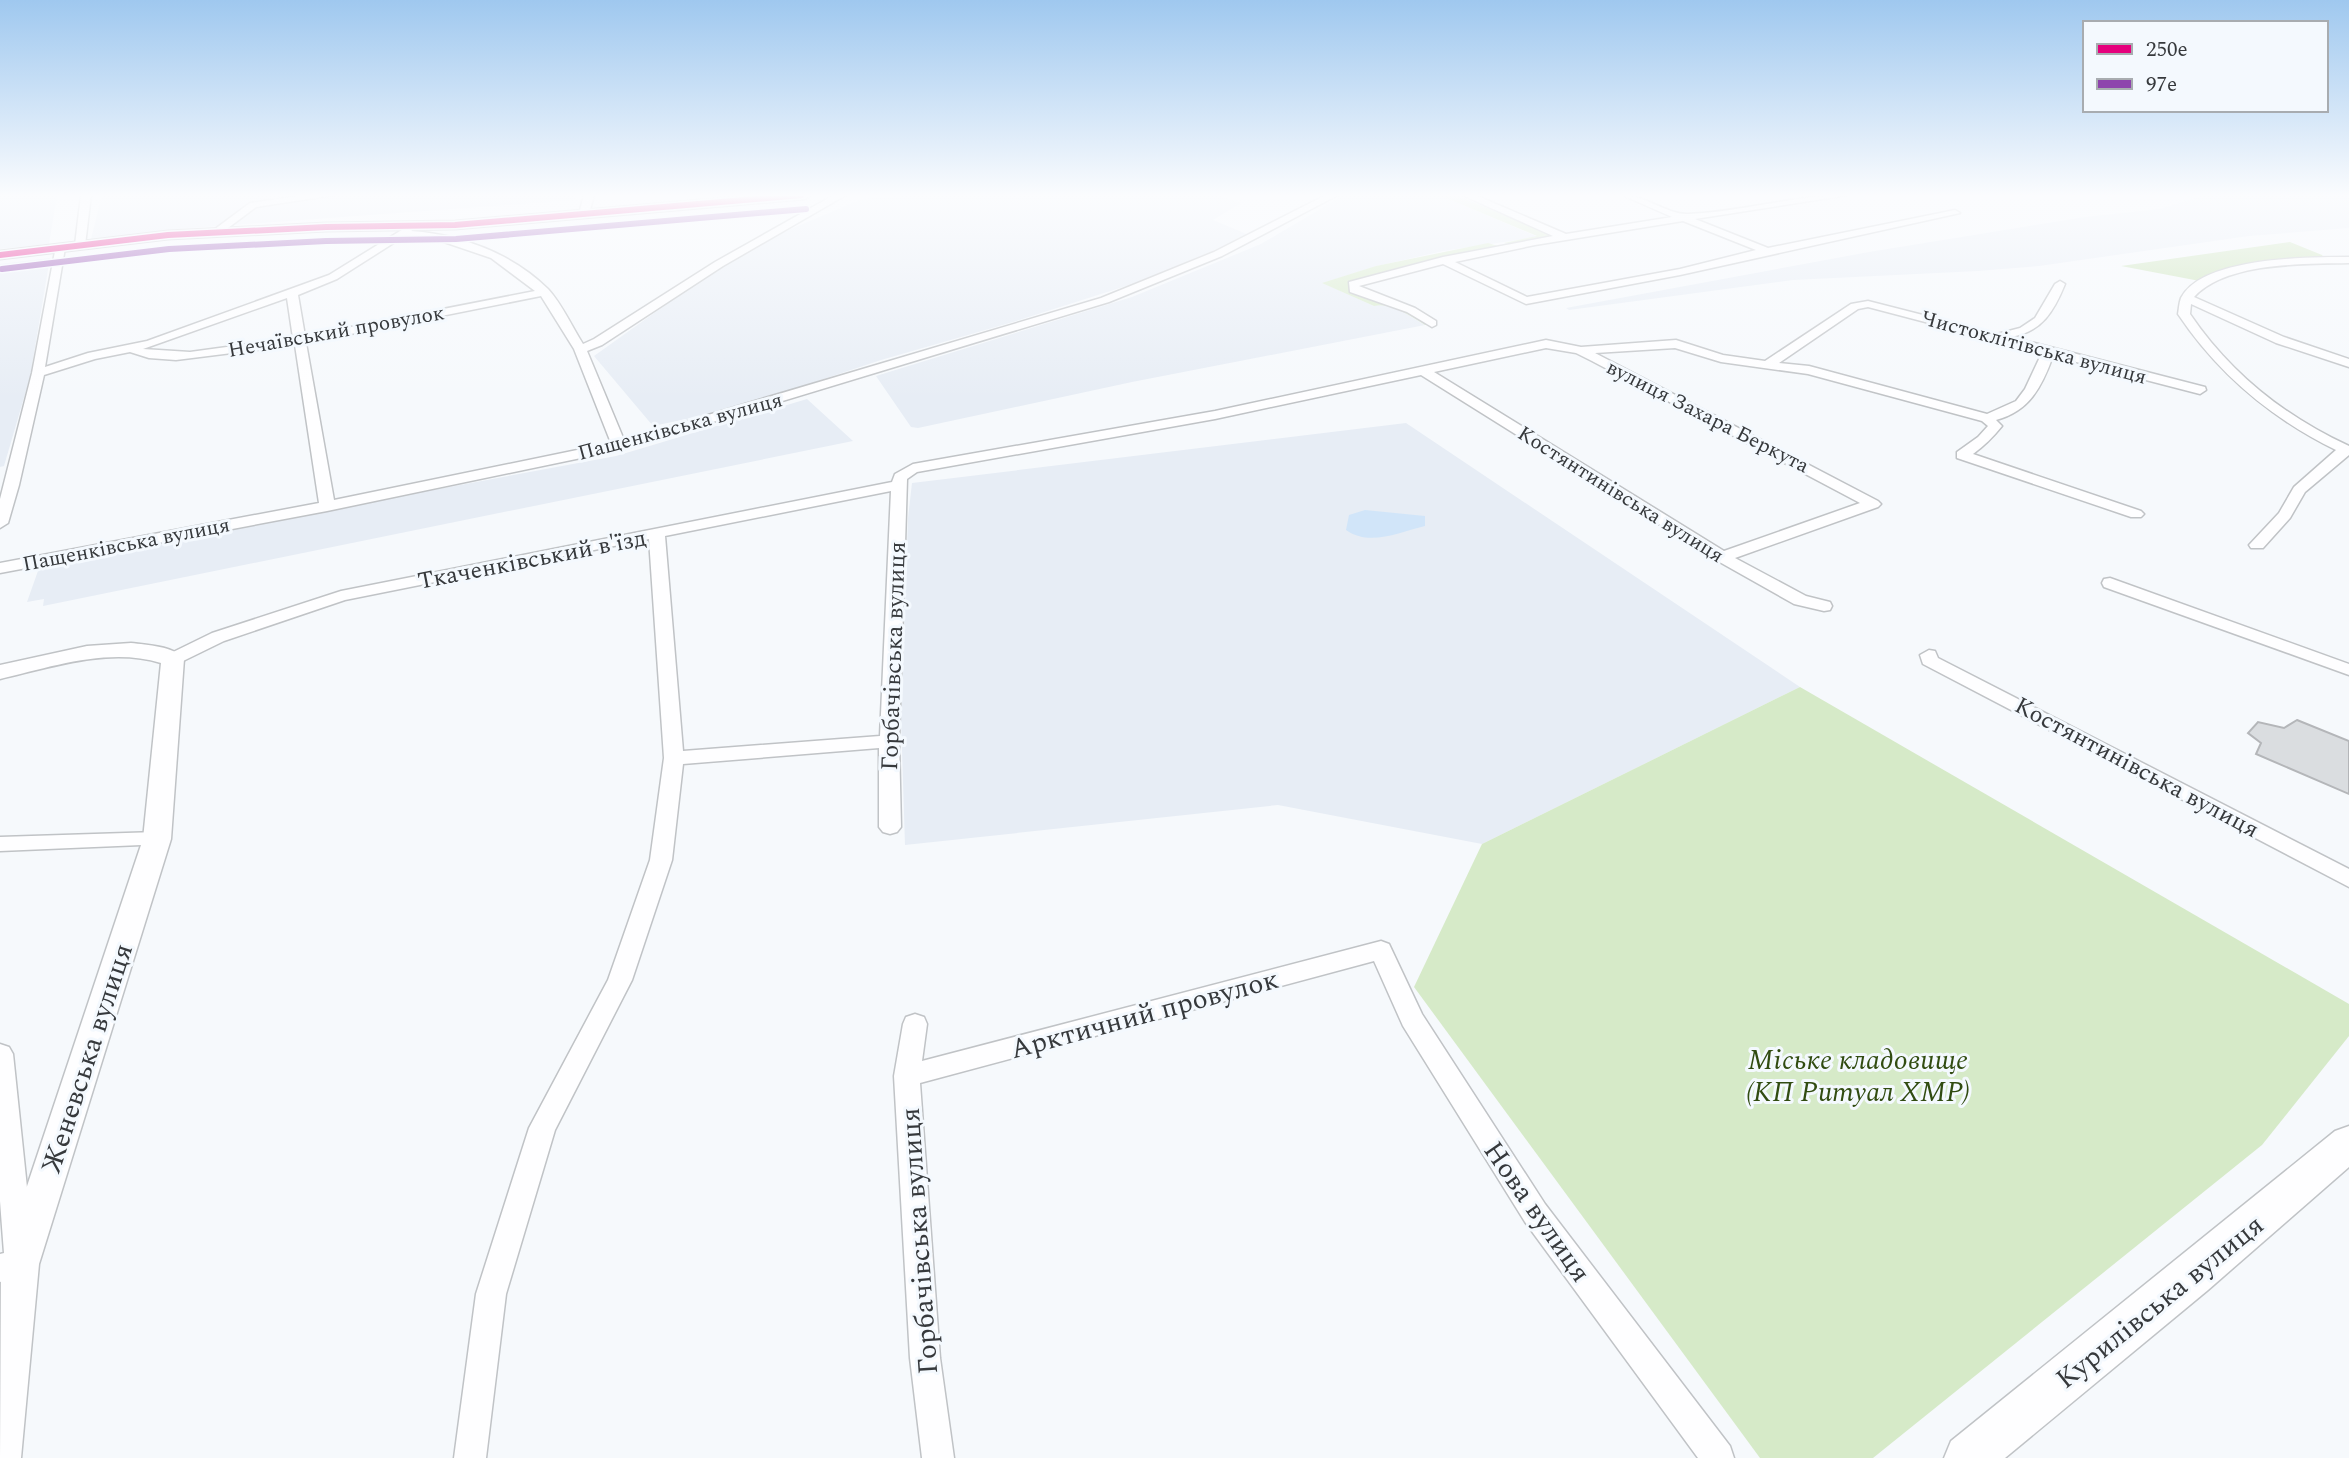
<svg xmlns="http://www.w3.org/2000/svg" width="2349" height="1458" font-family="Spectral,serif">
  <style>
    .built { fill: #e7edf5 }
    .green { fill: #d6eac8 }
    .forest { fill: #c8e2b5 }
    .water { fill: #d1e5f9 }
    .building { fill: #dadde0; stroke: #b4b6b9; stroke-width: 2 }
    .lines { fill: none; stroke-linecap: round; stroke-linejoin: round }
    .minor-casing { stroke: #c0c3c6; stroke-width: 3 }
    .tertiary-casing { stroke: #c0c3c6; stroke-width: 3 }
    .secondary-casing { stroke: #c0c3c6; stroke-width: 3 }
    .minor { fill: #fefeff; fill-rule: evenodd }
    .tertiary { fill: #fefeff; fill-rule: evenodd }
    .secondary { fill: #fefeff; fill-rule: evenodd }
    .bus-1-casing { stroke: #f4f9fe; stroke-width: 9 }
    .bus-2-casing { stroke: #f4f9fe; stroke-width: 9 }
    .bus-1 { stroke: #e5007d; stroke-width: 6 }
    .bus-2 { stroke: #8e44ad; stroke-width: 6 }
    .labels { text-anchor: middle; stroke-width: 6; stroke-linejoin: round; paint-order: stroke }
    .far-street-label { font-size: 21px; fill: #36393c; stroke: #f4f9fe }
    .street-label { font-size: 24px; fill: #36393c; stroke: #f4f9fe }
    .near-street-label { font-size: 28px; fill: #36393c; stroke: #f4f9fe }
    .near-park-label { font-size: 28px; font-style: italic; fill: #314c11; stroke: #f4f9fe }
  </style>
  <rect width="100%" height="100%" fill="#f6f9fc"/>
  <g class="built">
    <path d="M0,195H57L49,244L0,249Z"/>
    <path d="M102,195H576L575,200L191,228L91,239Z"/>
    <path d="M923,195H1217L1241,203L1213,220L1249,235L1145,280L1013,322L881,360L730,410L653,426L594,356L699,281L779,234L862,199Z"/>
    <path d="M1344,195H1439L1538,237L1443,251L1377,266L1323,283L1374,306L1378,304L1402,311L1425,325L1132,382L918,428L911,427L876,376L1132,297L1261,244Z"/>
    <path d="M2205,195H2349V228L2249,236L2039,266L1978,271L1793,280L1569,310L1566,308L1869,252L2085,217L2160,209Z"/>
    <path d="M50,258L30,377L4,466L0,467V264Z"/>
    <path d="M807,399L853,441L43,606L44,599L27,602L39,568L320,511L616,456Z"/>
    <path d="M1406,423L1800,687L1482,844L1278,805L905,845L901,719L908,518L912,483Z"/>
  </g>
  <g class="green">
    <path d="M1439,195H1456L1552,235L1551,238L1513,245L1504,243L1537,236Z"/>
    <path d="M1488,243L1501,247L1439,258L1350,284L1410,311L1430,323L1425,325C1410,316 1391,302 1374,306L1322,283L1376,266Z"/>
    <path d="M1800,687L2349,1004V1036L2262,1145L1873,1458H1760L1414,987L1482,844Z"/>
  </g>
  <path class="forest" d="M2290,242L2322,255L2325,260L2257,266L2205,282L2121,266Z"/>
  <path class="water" d="M1365,510L1425,516V526C1399,532 1370,547 1346,530L1349,515Z"/>
  <path class="building" d="M2297,720L2349,741V794L2256,754L2261,743L2248,733L2258,722L2284,728Z"/>
  <g class="lines">
    <g class="minor-casing">
      <g id="minor">
        <path d="M81,195H91L85,245L80,248L75,245Z"/>
        <path d="M305,195H334L256,207L220,234L211,232L250,203Z"/>
        <path d="M584,195H594L589,214L584,217L579,214Z"/>
        <path d="M834,195H846L723,266L602,345L587,351L624,440L1101,298L1214,252L1326,195H1338L1222,256L1109,302L624,449L327,511L0,573V563L319,503L295,345L176,360L149,358L130,352L95,359L44,375L19,485L8,523L0,528V499L32,373L56,246L65,248L45,367L88,353L147,341L329,275L413,223L418,226L411,231C460,234 513,254 548,289C562,304 572,327 583,344L594,339L715,262ZM403,237L435,239L491,258L535,291L305,336L298,295L337,279ZM541,296L574,349L611,443L334,500L306,343ZM287,298L293,338L190,352L143,349Z"/>
        <path d="M1462,195H1475L1566,234L1672,217L1622,195C1645,195 1668,215 1688,214C1742,212 1794,195 1848,195L1695,219L1768,248L1955,210L1960,213L1680,275L1526,304L1443,264L1359,286L1415,308L1436,321V325L1432,327L1407,312L1350,292L1349,282L1443,257L1553,236ZM1683,221L1756,250L1680,269L1527,297L1455,262L1535,245Z"/>
        <path d="M2349,257V263C2304,264 2226,262 2194,297L2284,337L2349,359V367L2276,343L2191,304L2190,314C2230,373 2284,416 2349,446V455L2305,492L2290,518L2263,548H2251L2249,545L2279,513L2294,487L2336,450C2271,418 2219,375 2178,314C2179,309 2179,303 2181,298C2202,257 2309,257 2349,257Z"/>
        <path d="M2060,281L2065,284C2054,311 2042,332 2011,337L2205,387L2206,390L2200,394L2053,356C2042,386 2030,411 1996,420L2002,426C1993,437 1984,446 1973,454L2141,511L2144,514L2141,517H2131L1957,458V452L1978,437L1988,426L1982,421L1808,374L1721,362L1675,348L1595,353L1878,501L1881,504L1878,507L1735,558L1806,596L1830,602L1832,606L1830,610L1824,611L1794,604L1716,560L1421,375L1215,419L917,472L907,479L899,741L901,827L897,832L890,834L883,832L879,827V748L683,764L672,860L632,980L555,1130L506,1294L486,1458H454L476,1294L529,1128L608,980L650,860L664,758L649,539L345,600L224,641L179,663H167L164,659L167,655L212,633L341,591L892,482L895,474L913,464L1215,411L1546,340L1581,347L1676,340L1723,355L1765,361L1851,304L1868,301L1997,334L2020,328L2035,318L2055,284ZM1868,307L2032,350L2040,357L2025,389L2016,401L1987,414L1809,366L1779,363L1858,309ZM1546,348L1576,353L1592,361L1860,503L1724,551L1434,372ZM891,491L880,736L683,751L665,536Z"/>
        <path d="M2110,578L2349,664V675L2104,587L2102,583L2104,579Z"/>
        <path d="M1929,650L1935,651L1938,658L2349,869V887L1923,664L1920,655Z"/>
        <path d="M157,832L165,834L168,839L165,844L0,851V837Z"/>
        <path d="M1381,941L1389,944L1422,1014L1545,1204L1730,1446L1734,1458H1698L1525,1222L1403,1026L1374,961L920,1083L940,1358L954,1458H922L910,1358L894,1076L903,1024L906,1017L915,1014L924,1017L927,1024L922,1061Z"/>
        <path d="M0,1044L9,1047L13,1054L35,1264L30,1274L0,1282V1254L4,1253L0,1201Z"/>
      </g>
    </g>
    <g class="tertiary-casing">
      <g id="tertiary">
        <path d="M759,195H811L805,199L455,229L326,231L168,239L0,259V251L168,231L326,223L455,221Z"/>
        <path d="M131,643C147,645 174,646 184,659L171,839L39,1264L21,1458H0L1,1264L143,839L161,663C109,647 51,667 0,679V665L87,646Z"/>
      </g>
    </g>
    <g class="secondary-casing">
      <path id="secondary" d="M2349,1126V1167L2208,1290L2005,1458H1944L1951,1441L2335,1131Z"/>
    </g>
    <use href="#minor" class="minor"/>
    <use href="#tertiary" class="tertiary"/>
    <use href="#secondary" class="secondary"/>
    <g class="bus-1-casing">
      <path id="bus-1" d="M0,255L168,235L326,227L455,225L801,195"/>
    </g>
    <g class="bus-2-casing">
      <path id="bus-2" d="M2,269L169,249L326,241L456,239L806,209"/>
    </g>
    <use href="#bus-1" class="bus-1"/>
    <use href="#bus-2" class="bus-2"/>
  </g>
  <linearGradient id="sky" x2="0" y2="1"><stop stop-color="#9fc8ef"/><stop offset="0.49" stop-color="#fbfcfe"/><stop offset="1" stop-color="#fbfcfe" stop-opacity="0"/></linearGradient>
  <rect width="2349" height="399" fill="url(#sky)"/>
  <g class="labels">
    <g class="far-street-label">
      <text transform="translate(336 331) rotate(-10)" y="7">Нечаївський провулок</text>
      <text transform="translate(2034 347) rotate(15)" y="7">Чистоклітівська вулиця</text>
      <text transform="translate(1708 416) rotate(27)" y="7">вулиця Захара Беркута</text>
      <text transform="translate(680 426) rotate(-15)" y="7">Пащенківська вулиця</text>
      <text transform="translate(1621 494) rotate(32)" y="7">Костянтинівська вулиця</text>
      <text transform="translate(126 544) rotate(-11)" y="7">Пащенківська вулиця</text>
    </g>
    <g class="street-label">
      <text transform="translate(532 559) rotate(-11)" y="8">Ткаченківський в'їзд</text>
      <text transform="translate(893 656) rotate(-88)" y="8">Горбачівська вулиця</text>
      <text transform="translate(2137 767) rotate(28)" y="8">Костянтинівська вулиця</text>
    </g>
    <g class="near-street-label">
      <text transform="translate(1144 1013) rotate(-15)" y="10">Арктичний провулок</text>
      <text transform="translate(86 1058) rotate(-72)" y="10">Женевська вулиця</text>
      <text transform="translate(1538 1211) rotate(55)" y="10">Нова вулиця</text>
      <text transform="translate(918 1241) rotate(-94)" y="10">Горбачівська вулиця</text>
      <text transform="translate(2159 1301) rotate(-39)" y="10">Курилівська вулиця</text>
    </g>
    <g class="near-park-label">
      <text x="1858" y="1069">Міське кладовище<tspan x="1858" dy="32">(КП Ритуал ХМР)</tspan></text>
    </g>
  </g>
  <rect x="2083" y="21" width="245" height="91" fill="#f4f9fe" stroke="#a8acb0" stroke-width="2"/>
  <rect x="2097" y="44" width="35" height="10" fill="#e5007d" stroke="#a8acb0" stroke-width="2"/>
  <text x="2146" y="56" font-size="21" fill="#36393c">250е</text>
  <rect x="2097" y="79" width="35" height="10" fill="#8e44ad" stroke="#a8acb0" stroke-width="2"/>
  <text x="2146" y="91" font-size="21" fill="#36393c">97е</text>
</svg>
